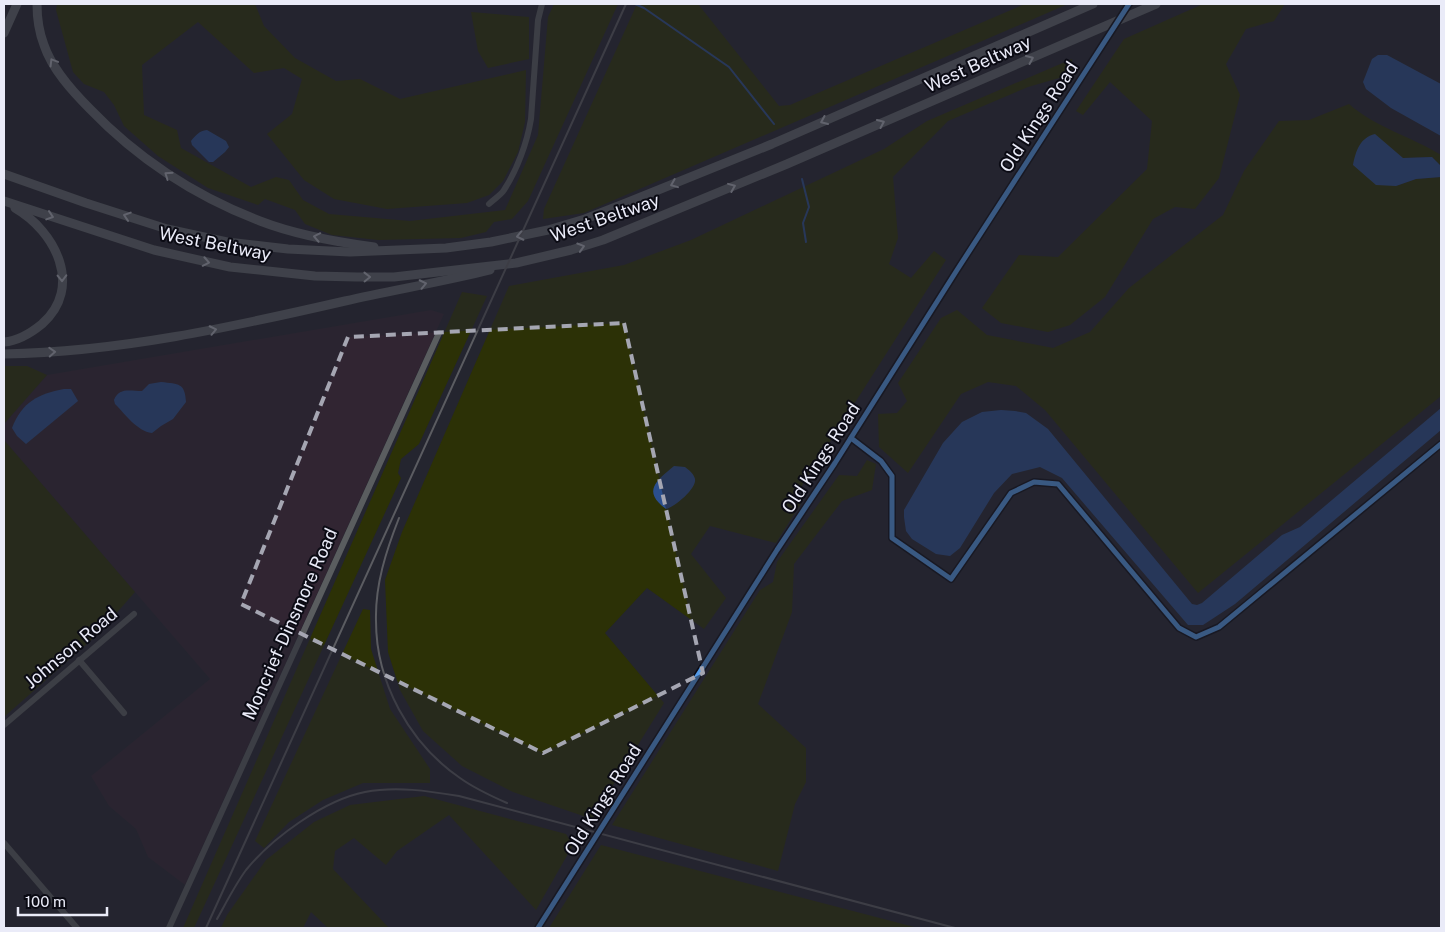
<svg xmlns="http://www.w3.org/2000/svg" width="1445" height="932" font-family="'Public Sans',sans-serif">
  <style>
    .industrial { fill: #312532 }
    .green { fill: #2c3106 }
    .water { fill: #2b4f8d }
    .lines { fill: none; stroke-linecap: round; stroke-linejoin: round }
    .stream { stroke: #2b4f8d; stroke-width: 2 }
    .minor { stroke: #5a5d5f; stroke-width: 6 }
    .highway { stroke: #60656a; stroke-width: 9 }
    .rail { stroke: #5b5c61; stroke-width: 2 }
    .cycleway-casing { stroke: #0b0b14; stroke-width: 8 }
    .cycleway { stroke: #5399e6; stroke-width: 5 }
    .oneway { stroke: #acafb8 }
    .marked { fill: none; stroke: #a5a6b2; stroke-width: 4; stroke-dasharray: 10 6; stroke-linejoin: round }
    .labels { text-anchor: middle; stroke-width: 4; stroke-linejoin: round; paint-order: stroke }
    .street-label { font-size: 18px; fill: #eaebf8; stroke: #0b0b14 }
  </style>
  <rect width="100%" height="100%" fill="#24252f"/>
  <path class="industrial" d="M431,310L444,314L185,885L148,857L136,829L109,806L91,776L210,679L4,440V424L47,375Z"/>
  <g class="green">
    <path d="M57,4H255L264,26L295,58L336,81L360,79L400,99L526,70L525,122L518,152L503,181L489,195L467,203L387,209L334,199L304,180L267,134L292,114L302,79L284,68L254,73L198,22L142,65L144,115L177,130L181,148L251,187L276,177L289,180L303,200L329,214L410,221L505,210L538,135L548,17L554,4H618L528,201L512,219L494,222L486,232L461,238L378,240L332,235L305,224L295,210L265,199L258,205L208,188L158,156L124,126L114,105L104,92L84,84L73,72L56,10Z"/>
    <path d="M637,4H698L779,106L790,105L1025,4H1068L584,213L543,219L544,209Z"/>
    <path d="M1203,4H1285L1274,21L1246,29L1226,64L1240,95L1219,178L1195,209L1175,207L1153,219L1105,297L1070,325L1048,332L1001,323L982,308L1019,255L1058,257L1147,169L1152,121L1110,82L1083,115L1076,111L1124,39Z"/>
    <path d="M471,12L529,17V59L488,68L478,51Z"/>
    <path d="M1072,59L1073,74L1028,87L948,121L893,177L898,238L889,264L911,278L934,251L946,260L796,495L803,500L776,543L710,526L691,554L726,598L704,629L647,588L605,633L664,703L592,819L513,792L462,766L423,731L400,690L388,652L385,580L402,532L509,286L624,265L691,240L884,149L927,121Z"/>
    <path d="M1349,104C1375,127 1412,137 1441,155V166L1432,157L1403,158L1396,186L1416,179L1441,177V176V396L1198,593L1045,410L1016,386L988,382L961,394L908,473L879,447L878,414L897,413L907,401L898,383L941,318L957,310L987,335L1053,348L1090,332L1129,288L1223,215L1244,171L1279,121L1309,120Z"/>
    <path d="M462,292L487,296L419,444L401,459L398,473L401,478L194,928H183Z"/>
    <path d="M4,366H27L47,375L4,424Z"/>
    <path d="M4,440L135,592L98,634L4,717Z"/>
    <path d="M867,460L876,464L872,490L842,501L794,564L792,612L758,704L806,748V782L795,804L778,871L612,825L760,590L773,582L777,562L839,475L857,476Z"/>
    <path d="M363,609L370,610L371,649L390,709L430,769V783H363L323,800L289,822L264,848L255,841Z"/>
    <path d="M424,796L566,834L573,845L536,910L449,815L397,851L386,865L354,838L335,851L333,869L389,928H328L311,912L303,928H221L227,915L266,860L314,822L350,805Z"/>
    <path d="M601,845L918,928H549Z"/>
  </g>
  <g class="water">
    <path d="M1378,55H1387L1441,84V136L1391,108L1366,89L1363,82L1372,59Z"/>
    <path d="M207,130L226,141L229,147L225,152L213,162H209L192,145L191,141C196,135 199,131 207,130Z"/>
    <path d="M1375,134L1403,158L1432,157L1441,166V177L1416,179L1396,186L1376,185L1353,165C1356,150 1360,138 1375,134Z"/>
    <path d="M161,382C179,384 185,383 186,402L173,419L161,426L152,433C137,431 126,415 115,404L114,400C119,387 130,391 142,391L149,384Z"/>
    <path d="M64,389H71L78,401L26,444L17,436L12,428C22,402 38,394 64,389Z"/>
    <path d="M1441,408V430L1235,604L1203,625H1188L1062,478L1040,467L1012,474L994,493L960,548L950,556L936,554L912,539L906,531L904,517V510L943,443L962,422L982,412L1001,410L1015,411L1026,413L1048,429L1192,604L1197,605L1202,603L1282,535L1300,527Z"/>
    <path d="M674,466L685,467C689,470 694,474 695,479C697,488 675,507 666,509C642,491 656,481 674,466Z"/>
  </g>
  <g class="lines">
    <g class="stream">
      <path d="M635,4L644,8L729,67L774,124"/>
      <path d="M802,179L809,207L803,223L806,242"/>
    </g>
    <g class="minor">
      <path d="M489,204C494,199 501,195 504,190C517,170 527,143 531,119L538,20L542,4"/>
      <path d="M851,438L881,461L892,476V538L951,579L1011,493L1034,482L1058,484L1179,628L1196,637L1219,627L1441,444"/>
      <path d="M79,660L124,713"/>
      <path d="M4,725L134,614"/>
      <path d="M4,843L77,928"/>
      <path d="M169,928L439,333"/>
      <path d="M538,928L777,550L835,463L957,270L1129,4"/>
    </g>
    <g class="highway">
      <path d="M37,4C37,18 39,32 44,45C52,69 72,91 90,109C138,159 195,196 260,221C296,235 336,242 374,247"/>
      <path d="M4,33L17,4"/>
      <path d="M4,174L86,203L167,229L227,242L288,249L350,252L446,248L491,242L548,230L585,219L626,203L772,144L1093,4"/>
      <path d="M4,201L154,250L230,267L315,276L357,277H394L516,263L571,250L603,240L787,164L1156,4"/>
      <path d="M4,342C18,341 31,333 42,324C84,287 55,231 15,208"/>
      <path d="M4,354C120,352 232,327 345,301C393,290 442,282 490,270"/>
    </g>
    <g class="rail">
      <path d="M399,518C386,551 375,585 376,621C376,682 409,743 460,778C474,788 491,796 507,803"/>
      <path d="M217,919C226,903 235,885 246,870C272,838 324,800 365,792C396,786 429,791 459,796L955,928"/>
      <path d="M206,928L626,4"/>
    </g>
    <g class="cycleway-casing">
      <g id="cycleway">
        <path d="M851,438L881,461L892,476V538L951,579L1011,493L1034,482L1058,484L1179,628L1196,637L1219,627L1441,444"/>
        <path d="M538,928L777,550L835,463L957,270L1129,4"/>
      </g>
    </g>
    <use href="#cycleway" class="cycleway"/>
  </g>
  <defs><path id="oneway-chevron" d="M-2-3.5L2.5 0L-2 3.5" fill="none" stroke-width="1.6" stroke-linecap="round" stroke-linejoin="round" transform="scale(1.25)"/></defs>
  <g class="oneway">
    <use href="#oneway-chevron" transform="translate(1030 59) rotate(-24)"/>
    <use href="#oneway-chevron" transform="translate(53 62) rotate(-121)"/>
    <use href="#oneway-chevron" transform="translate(824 121) rotate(156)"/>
    <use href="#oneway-chevron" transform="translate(881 123) rotate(-24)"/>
    <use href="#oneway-chevron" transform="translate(168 175) rotate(-145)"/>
    <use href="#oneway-chevron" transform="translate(674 184) rotate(158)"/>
    <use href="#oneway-chevron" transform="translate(732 187) rotate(-22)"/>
    <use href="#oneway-chevron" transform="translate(50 216) rotate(18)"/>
    <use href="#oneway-chevron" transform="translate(127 216) rotate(-162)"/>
    <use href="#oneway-chevron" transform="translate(520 236) rotate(168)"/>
    <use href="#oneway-chevron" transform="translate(317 237) rotate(-169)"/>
    <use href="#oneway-chevron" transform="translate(581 247) rotate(-17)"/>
    <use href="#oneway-chevron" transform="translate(206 262) rotate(11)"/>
    <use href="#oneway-chevron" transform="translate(367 277) rotate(-1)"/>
    <use href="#oneway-chevron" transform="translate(62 278) rotate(89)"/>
    <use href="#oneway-chevron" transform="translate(423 284) rotate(-12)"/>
    <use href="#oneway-chevron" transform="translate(213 330) rotate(-12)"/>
    <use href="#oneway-chevron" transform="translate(52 352) rotate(-3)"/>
  </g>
  <path d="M0 0H1445V932H0ZM624,323L703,673L543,753L241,604L348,337Z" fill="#24252f" fill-opacity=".55" fill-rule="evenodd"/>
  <path class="marked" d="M624,323L703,673L543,753L241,604L348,337Z"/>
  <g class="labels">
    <g class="street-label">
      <text transform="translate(978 64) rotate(-24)" y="6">West Beltway</text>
      <text transform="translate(1039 117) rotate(-57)" y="6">Old Kings Road</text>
      <text transform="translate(605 218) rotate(-19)" y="6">West Beltway</text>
      <text transform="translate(215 244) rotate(11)" y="6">West Beltway</text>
      <text transform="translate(821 458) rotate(-57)" y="6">Old Kings Road</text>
      <text transform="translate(290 624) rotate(-66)" y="6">Moncrief-Dinsmore Road</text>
      <text transform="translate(71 648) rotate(-40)" y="6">Johnson Road</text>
      <text transform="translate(603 800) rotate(-58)" y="6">Old Kings Road</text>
    </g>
  </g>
  <rect width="1445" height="932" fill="none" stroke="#eaebf8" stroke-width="10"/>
  <path d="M18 907v8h89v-8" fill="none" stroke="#eaebf8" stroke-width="2.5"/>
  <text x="25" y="907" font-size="15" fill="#eaebf8" stroke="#0b0b14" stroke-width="4" paint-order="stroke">100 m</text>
</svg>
